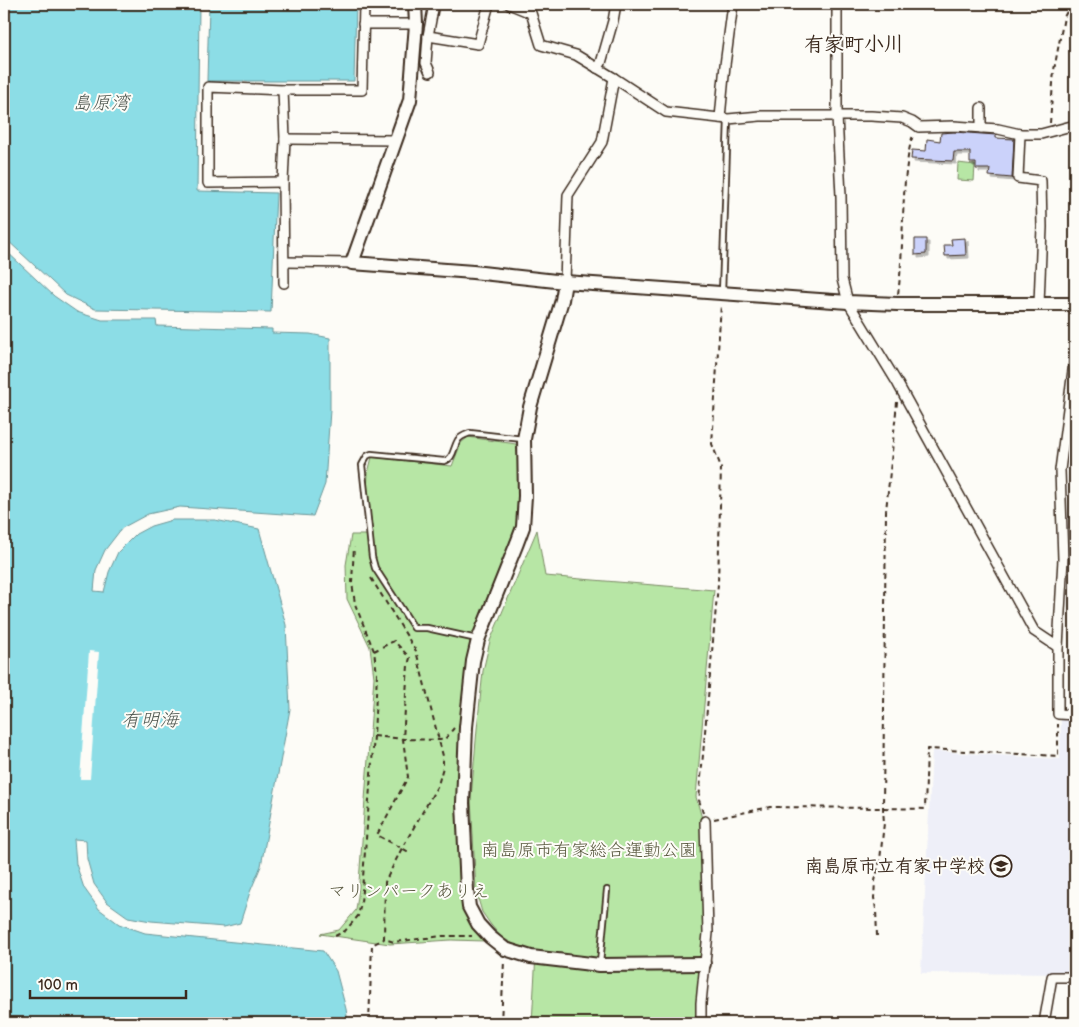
<svg xmlns="http://www.w3.org/2000/svg" width="1079" height="1027" font-family="'Balsamiq Sans','Klee One',sans-serif">
  <style>
    .built { fill: #eeeff8 }
    .green { fill: #b7e6a5; stroke: #798862 }
    .water { fill: #8cdde6; stroke: #6c9596 }
    .pier { fill: #fdfcf7 }
    .building { fill: #cbd2fa; stroke: #3b2a1e; filter: url(#shadow) }
    .lines { fill: none; stroke-linecap: round; stroke-linejoin: round }
    .lane-casing { stroke: #3b2a1e; stroke-width: 8 }
    .street-casing { stroke: #3b2a1e; stroke-width: 12 }
    .secondary-casing { stroke: #3b2a1e; stroke-width: 16 }
    .path { stroke: #3b2a1e; stroke-width: 2; stroke-dasharray: 5 4; stroke-linecap: butt }
    .lane { stroke: #fdfcf7; stroke-width: 4.5 }
    .street { stroke: #fdfcf7; stroke-width: 9 }
    .secondary { stroke: #fdfcf7; stroke-width: 12 }
    .labels { text-anchor: middle; stroke-width: 4; stroke-linejoin: round; paint-order: stroke }
    .park-label { font-size: 18px; fill: #5a5940; stroke: #fdfcf7 }
    .poi-label { font-size: 18px; font-weight: bold; fill: #3b2a1e; stroke: #fdfcf7; text-anchor: end }
    .water-label { font-size: 19px; font-style: italic; fill: #4f5750; stroke: #fdfcf7 }
    .quarter-label { font-size: 20px; font-weight: bold; fill: #3b2a1e; stroke: #fdfcf7 }
  </style>
  <defs>
    <filter id="shadow"><feDropShadow dx="3" dy="3" stdDeviation="0" flood-color="#0004"/></filter>
  </defs>
  <rect width="100%" height="100%" fill="#fdfcf7"/>
  <filter id="ink" filterUnits="userSpaceOnUse"><feTurbulence type="fractalNoise" baseFrequency=".02" numOctaves="2"/><feDisplacementMap in="SourceGraphic" scale="10" xChannelSelector="R" yChannelSelector="G"/><feConvolveMatrix kernelMatrix="1 2 1 2 8 2 1 2 1" color-interpolation-filters="sRGB"/></filter>
  <g filter="url(#ink)">
    <path class="built" d="M1061,716L1075,717V974L921,973L932,751L1060,759Z"/>
    <g class="green">
      <path d="M958,163L975,165L974,181L957,180Z"/>
      <path d="M468,437L516,444L519,470L516,531L479,622L461,734L475,928L485,941L451,940L390,944L320,934L339,930L356,910L358,896L374,677L370,647L347,599L346,565L351,535H373L367,491L368,473L372,457L452,466L461,443Z"/>
      <path d="M537,530L545,576L714,590L696,797L703,822L705,939L698,985L697,1023H532L536,954L524,950L501,937L491,925L482,912L476,892L471,798L477,729L483,671L490,641Z"/>
    </g>
    <g class="water">
      <path d="M10,4H199L197,191L276,193L271,312L95,309L66,295L4,237V12Z"/>
      <path d="M209,4H356L354,81H207Z"/>
      <path d="M4,249L54,296L77,312L102,320H156L157,326L272,329V333L310,334L330,338V410L325,484L313,516L180,507L148,514L122,528L105,550L96,570L94,591L104,592L109,572L118,552L136,534L151,526L172,520H215L259,529L286,625L290,709L261,866L250,892L240,923L224,927L151,921L128,917L107,902L94,884L87,859L86,840L74,839L76,864L84,888L99,909L119,924L145,933L323,951L336,971L346,1009L348,1023H4Z"/>
    </g>
    <path class="pier" d="M89,651L99,652L90,779H80Z"/>
    <g class="building">
      <path d="M954,132L996,135V138L1014,139L1012,178L989,176L990,169H976V163H970V152H954L953,161L911,159L912,150L926,151L927,139L940,141L941,133Z"/>
      <path d="M965,238L966,255L945,256L944,245H952L951,239Z"/>
      <path d="M915,239H926V254L915,255Z"/>
    </g>
    <g class="lines">
      <g class="lane-casing">
        <g id="lane">
          <path d="M722,293L728,119"/>
          <path d="M477,639L427,628H414L375,568L372,557L362,465L367,456L371,454L444,461C454,459 453,448 458,440C461,436 465,435 470,433L523,439"/>
          <path d="M600,963L607,890"/>
        </g>
      </g>
      <g class="street-casing">
        <g id="street">
          <path d="M509,4L531,13L541,45L576,55L614,78L666,112L728,119L760,116H871L902,118L912,122L919,127L954,126L998,129L1020,134H1041L1075,125"/>
          <path d="M837,4V116L841,196L842,279L848,302L898,384L1034,631L1058,647"/>
          <path d="M363,24H416"/>
          <path d="M428,36L478,44L489,4"/>
          <path d="M597,68L601,63L613,21L616,4"/>
          <path d="M430,72L426,63L428,36L434,4"/>
          <path d="M283,90L285,139L283,182L284,283"/>
          <path d="M720,118L725,65L733,4"/>
          <path d="M981,128V108"/>
          <path d="M1020,134L1018,178L1041,181L1042,227L1039,304"/>
          <path d="M285,139L396,140"/>
          <path d="M283,182L208,183V87L283,90H362L364,4"/>
          <path d="M285,262L352,263"/>
          <path d="M565,282L568,195L602,142L614,78"/>
          <path d="M1075,355L1060,470L1063,559L1058,647V714L1075,715"/>
          <path d="M701,1023V1003L708,933L705,821"/>
          <path d="M1044,1023L1052,977H1075"/>
        </g>
      </g>
      <g class="secondary-casing">
        <g id="secondary">
          <path d="M415,4L416,24L410,100L352,263L473,272L565,282L848,302L897,304H1075"/>
          <path d="M565,282L562,300L530,407L524,439L525,496L523,527L517,543L478,640L473,661L466,727L463,803L467,891L469,907L478,924L490,937L505,949L531,957L600,965L704,964"/>
        </g>
      </g>
      <g class="path">
        <path d="M1050,123L1054,70L1064,17L1071,4"/>
        <path d="M898,294C903,257 902,219 905,181C907,165 908,150 913,135"/>
        <path d="M371,578L416,651L443,756V767L438,785L402,848L385,882L384,939L394,942L442,936H472"/>
        <path d="M374,651L394,641L410,658L408,665L403,739L408,777L377,835L411,853"/>
        <path d="M374,736L403,739L440,740L445,739L454,728"/>
        <path d="M703,813L699,800L718,584L721,467L712,444L721,304"/>
        <path d="M714,819L770,807L883,808L925,809L927,749L1058,756V724"/>
        <path d="M335,936L345,931L358,916L361,903L374,736L377,674L374,651L355,604L352,582L354,547"/>
        <path d="M877,936L876,909L874,898L875,881L880,860L884,823L883,808L886,511L897,402"/>
        <path d="M369,1023L372,945L384,939"/>
        <path d="M501,1023L504,961"/>
      </g>
      <use href="#lane" class="lane"/>
      <use href="#street" class="street"/>
      <use href="#secondary" class="secondary"/>
    </g>
  </g>
  <defs>
    <g id="school-ring" transform="scale(1.125)"><circle r="9.5" fill="#fdfcf7" stroke="#3b2a1e" stroke-width="1.5"/><path d="M0-5L7-2L0 1L-7-2ZM-4 1L0 2.5L4 1V4Q0 6-4 4Z" fill="#3b2a1e"/></g>
  </defs>
  <g fill-rule="evenodd">
    <use href="#school-ring" x="1001" y="866"/>
  </g>
  <g class="labels">
    <g class="park-label">
      <text x="589" y="856">南島原市有家総合運動公園</text>
      <text x="409" y="897">マリンパークありえ</text>
    </g>
    <g class="poi-label">
      <text x="985" y="872">南島原市立有家中学校</text>
    </g>
    <g class="water-label">
      <text x="101" y="109">島原湾</text>
      <text x="150" y="726">有明海</text>
    </g>
    <g class="quarter-label">
      <text x="854" y="51">有家町小川</text>
    </g>
  </g>
  <rect width="1079" height="1027" fill="none" stroke="#fdfcf7" stroke-width="20"/>
  <rect x="10" y="10" width="1059" height="1007" fill="none" stroke="#3b2a1e" stroke-width="2" filter="url(#ink)"/>
  <path d="M30 990v8h156v-8" fill="none" stroke="#3b2a1e" stroke-width="2.5"/>
  <text x="38" y="990" font-size="15" fill="#3b2a1e" stroke="#fdfcf7" stroke-width="4" paint-order="stroke">100 m</text>
</svg>
